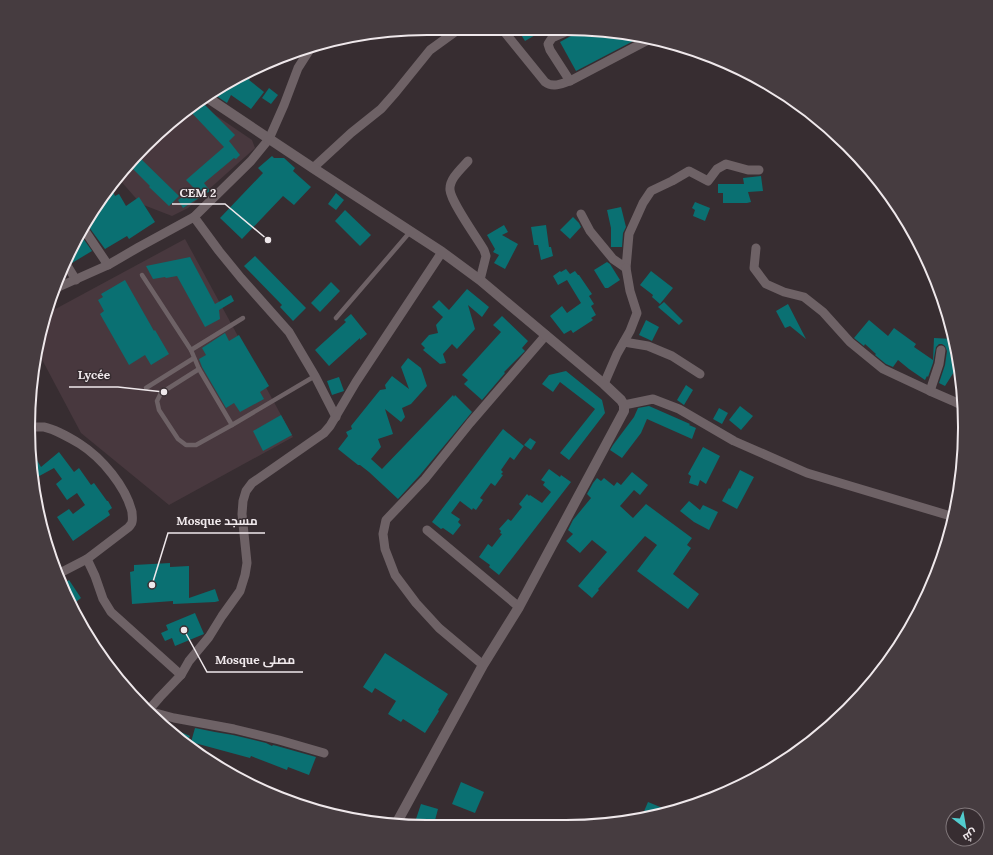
<svg xmlns="http://www.w3.org/2000/svg" width="993" height="855" font-family="Lora,Cairo,serif">
  <style>
    .built { fill: #48383e }
    .building { fill: #0a7072 }
    .lines { fill: none; stroke-linecap: round; stroke-linejoin: round }
    .service { stroke: #6e6266; stroke-width: 4.5 }
    .minor { stroke: #6e6266; stroke-width: 9 }
    .tertiary { stroke: #6e6266; stroke-width: 10 }
    .rim { fill: none; stroke: #efe8eb; stroke-width: 2 }
    .leader { fill: none; stroke: #efe8eb; stroke-width: 1.5 }
    .callout-dot { fill: #efe8eb; stroke: #372d31; stroke-width: 1.5 }
    .callout-label { font-size: 12px; text-anchor: middle; font-weight: bold; fill: #efe8eb; stroke: #372d31; stroke-width: 3; stroke-linejoin: round; paint-order: stroke }
  </style>
  <rect width="100%" height="100%" fill="#372d31"/>
  <g class="built">
    <path d="M199,104L252,140L255,148L188,208L172,216L141,204L119,179L164,127Z"/>
    <path d="M185,239L293,437L169,505L81,433L38,352L48,313Z"/>
  </g>
  <g class="building">
    <path d="M518,30H544L525,41Z"/>
    <path d="M580,31H617L641,37L576,71L560,42Z"/>
    <path d="M244,74L250,78L249,80L264,92L251,109L231,95L227,103L215,95L217,92Z"/>
    <path d="M269,88L278,95L271,104L262,98Z"/>
    <path d="M202,102L235,135L229,141L240,155L236,159L234,158L204,183L210,191L183,208L178,200L195,189L186,180L224,147L189,110Z"/>
    <path d="M138,156L179,196L169,206L149,187L150,186L130,166Z"/>
    <path d="M272,156L274,158H284L295,168L293,171L311,187L294,205L283,196L242,239L220,218L263,173L258,168Z"/>
    <path d="M761,176L763,191L748,192L751,202L747,203H723V193H718V184H744L743,178Z"/>
    <path d="M111,188L115,196L119,194L126,206L139,197L155,222L129,239L127,236L105,249L86,223L95,205Z"/>
    <path d="M336,193L344,200L336,210L328,204Z"/>
    <path d="M695,202L710,208L705,221L693,216L695,210L692,208Z"/>
    <path d="M621,207L626,227L623,233L622,247H611V228L607,210Z"/>
    <path d="M345,210L371,235L360,246L335,221Z"/>
    <path d="M573,217L579,223L581,227L570,239L560,230Z"/>
    <path d="M504,225L508,232L502,235L518,244L505,269L494,263L499,255L493,252L495,249L487,235Z"/>
    <path d="M546,225L549,247H551L553,256L541,260L538,245H534L531,227Z"/>
    <path d="M80,234L92,251L72,263L68,257Z"/>
    <path d="M255,256L306,308L293,321L280,307L282,305L244,266Z"/>
    <path d="M190,257L215,304L231,295L234,301L219,310L220,319L205,327L177,276L166,278L165,277L153,279L146,266Z"/>
    <path d="M607,262L610,264L620,280L608,288H605L594,270Z"/>
    <path d="M566,269L570,274L575,271L578,275H579L592,294L589,296L594,304L591,306L596,315L591,318L593,320L573,333L571,330L564,334L550,316L562,306L567,313L581,303L567,280L558,285L553,276L560,271L561,272Z"/>
    <path d="M651,271L673,288L660,304L652,297L653,295L640,285Z"/>
    <path d="M125,280L154,331L155,330L169,354L151,365L145,355L129,365L100,314L104,311L98,300L103,297L101,294Z"/>
    <path d="M331,282L340,291L320,312L311,303Z"/>
    <path d="M467,289L489,307L482,317L468,305L475,329L457,349L452,344L443,354L446,363L440,364L423,350L425,348L421,344L429,335L438,333L436,325L443,317L432,307L439,300L449,310Z"/>
    <path d="M664,302L683,321L679,325L658,307Z"/>
    <path d="M788,304L806,339L790,326L785,328L776,311Z"/>
    <path d="M351,314L367,334L360,340V338L329,366L315,350L346,322L344,320Z"/>
    <path d="M502,316L528,341L522,348L525,351L504,372L505,373L482,400L464,384L468,380L462,375L501,332L493,325Z"/>
    <path d="M646,320L659,327L652,341L639,335Z"/>
    <path d="M869,320L888,336L894,328L916,344L914,347L933,360L934,338L953,339L959,364L945,386L939,383L945,365L947,351L945,346L942,344H939L936,347L933,363L928,377L927,376L925,380L909,369L898,360L893,367L886,364L875,355L876,354L865,344L864,346L854,338Z"/>
    <path d="M225,333L229,341L239,335L269,386L260,392L264,399L240,412L234,403L226,408L202,367L199,359L206,355L202,348Z"/>
    <path d="M408,358L421,368L427,386L411,404L402,408L405,417L401,422L385,409L393,434L378,439L381,447L371,459L382,469L453,395L454,397L455,395L472,412L420,475L398,499L369,472L360,465H358L338,449L348,436L346,432L352,429L351,426L380,390L386,389L385,385L392,376L409,389L401,367Z"/>
    <path d="M566,371L602,400L605,413L569,460L560,453L595,409L560,382L553,392L542,384L549,375Z"/>
    <path d="M339,377L344,391L332,395L327,381Z"/>
    <path d="M686,385L693,390L684,405L677,400Z"/>
    <path d="M649,406L690,424L689,425L696,428L692,439L647,419L641,433L622,458L610,450L613,445L634,417L638,408Z"/>
    <path d="M740,406L753,416L741,430L729,420Z"/>
    <path d="M719,408L728,413L722,424L713,419Z"/>
    <path d="M281,415L292,435L263,451L253,431Z"/>
    <path d="M503,429L524,446L514,460L510,457L501,470L503,472L501,474L503,475L495,486L491,483L480,498L483,500L476,510L473,508L472,510L460,501L451,513L460,519L458,522L461,525L453,535L443,528L441,529L432,522Z"/>
    <path d="M530,438L536,442L531,450L524,445Z"/>
    <path d="M703,447L720,456L706,484L700,480L698,486L689,483L691,476L688,474Z"/>
    <path d="M31,450L41,467L59,452L74,472L79,468L91,485L94,483L107,501H108L112,508L108,511L110,515L73,541L57,517L69,509L73,514L85,505L77,493L67,500L56,484L62,479L54,468L32,480Z"/>
    <path d="M549,469L560,477L561,475L571,482L499,575L489,567L490,565L479,557L488,544L492,547L502,534L500,533L501,531L499,529L508,519L511,521L522,507L519,504L527,494L529,496L530,495L542,503L551,492L543,485L545,482L541,480Z"/>
    <path d="M740,470L754,477L737,509L722,501L729,488L730,489Z"/>
    <path d="M632,472L648,485L640,495L634,490L620,506L633,518L646,504L692,538L687,545L691,548L673,574L699,594L688,609L637,571L657,545L645,536L598,589L599,590L592,598L578,586L607,552L592,540L580,553L566,541L573,534L568,530L573,520L591,498L587,494L593,483L597,478L601,481L604,478L614,486L617,482L621,485Z"/>
    <path d="M689,501L700,510L703,505L718,512L709,530L694,522L680,511Z"/>
    <path d="M170,563V567L189,566V598L215,589L219,601L215,602L173,604V601L132,604L130,572L134,571V565Z"/>
    <path d="M69,580L81,598L73,604L63,584Z"/>
    <path d="M195,613L204,634L175,646L172,638L165,641L161,633L168,630L166,625Z"/>
    <path d="M385,653L448,694L438,710L439,711L425,733L403,719L401,722L388,714L396,701L375,688L372,693L363,687Z"/>
    <path d="M169,727L190,736L186,744L168,728Z"/>
    <path d="M195,728L215,732L233,735L266,743L272,746L273,745L277,746L316,757L309,775L288,767L287,770L251,756L250,758L191,742Z"/>
    <path d="M461,782L484,792L475,813L452,804Z"/>
    <path d="M648,802L670,811L642,816Z"/>
    <path d="M421,804L438,809L434,824L416,819Z"/>
  </g>
  <g class="lines">
    <g class="service">
      <path d="M142,275L191,350L199,369L232,425"/>
      <path d="M336,318L410,232"/>
      <path d="M191,350L243,318"/>
      <path d="M199,369L161,393L157,401L159,410L178,439L186,445H196L232,425L315,376"/>
      <path d="M146,388L194,358"/>
    </g>
    <g class="minor">
      <path d="M502,29L545,82C553,88 560,84 570,81L650,39"/>
      <path d="M568,31L552,38L548,44L550,50L570,81"/>
      <path d="M468,161C461,169 449,179 450,190C451,202 477,238 484,250L486,256L480,280"/>
      <path d="M313,168L351,133L381,109L396,92L430,50L459,29"/>
      <path d="M581,214L590,231L613,259L626,268L629,234L643,203L651,191L672,181L689,171L708,181L717,169L726,164L748,170H759"/>
      <path d="M194,217L219,251L241,278L289,332L315,376L336,417"/>
      <path d="M83,228L108,265"/>
      <path d="M756,248L754,268L766,284L784,292L804,297L823,312L850,342L883,369L930,391L953,401L963,406"/>
      <path d="M65,262L76,280"/>
      <path d="M54,289L108,265L139,247L194,217L251,161L269,139L284,105L298,68L312,46"/>
      <path d="M624,342L648,346L672,356L700,374"/>
      <path d="M604,384L617,354L630,331L637,313L630,291L626,268"/>
      <path d="M930,391L939,364L941,350"/>
      <path d="M624,405L653,399L679,409L734,441L807,473L954,517"/>
      <path d="M31,427C35,427 40,427 44,427C54,429 72,439 80,444C102,458 126,487 132,512C132,515 133,519 132,522C132,524 130,525 129,527L87,559L58,574"/>
      <path d="M427,530L519,607"/>
      <path d="M87,559L95,576L103,599L111,612L181,675"/>
      <path d="M483,665L439,628L416,603L395,575L385,549L383,534L386,520L425,479L470,423L546,335"/>
      <path d="M148,711L174,718L234,729L279,740L324,753"/>
      <path d="M147,712L160,697L181,675L189,661L209,637L222,616L240,591L245,575L247,563L242,514L243,501L246,491L252,483L311,442L324,433L330,426L356,382L442,252"/>
    </g>
    <path class="tertiary" d="M208,98L313,168L442,252L480,280L604,384L621,400L624,405V411L519,607L483,665L396,824"/>
  </g>
  <path d="M0 0H993V855H0ZM427 35H566A392 392 0 0 1 958 427V428A392 392 0 0 1 566 820H427A392 392 0 0 1 35 428V427A392 392 0 0 1 427 35Z" fill="#463c40" fill-rule="evenodd"/>
  <path class="rim" d="M427 35H566A392 392 0 0 1 958 427V428A392 392 0 0 1 566 820H427A392 392 0 0 1 35 428V427A392 392 0 0 1 427 35Z"/>
  <path class="leader" d="M268 240L225 204H172M164 392L118 387H69M152 585L168 533H265M184 630L207 672H303"/>
  <g class="callout-dot">
    <circle cx="268" cy="240" r="4"/>
    <circle cx="164" cy="392" r="4"/>
    <circle cx="152" cy="585" r="4"/>
    <circle cx="184" cy="630" r="4"/>
  </g>
  <g class="callout-label">
    <text x="198" y="197">CEM 2</text>
    <text x="94" y="379">Lycée</text>
    <text x="217" y="525">Mosque مسجد</text>
    <text x="255" y="664">Mosque مصلى</text>
  </g>
  <g transform="translate(965 827) rotate(149)"><circle r="19" fill="#372d31" stroke="#81787b"/>
  <path d="M0-3L7 15L0 10L-7 15Z" fill="#52cdcf"/>
  <text y="-6" font-size="11" font-weight="bold" text-anchor="middle" fill="#efe8eb">ش</text>
  </g>
</svg>
